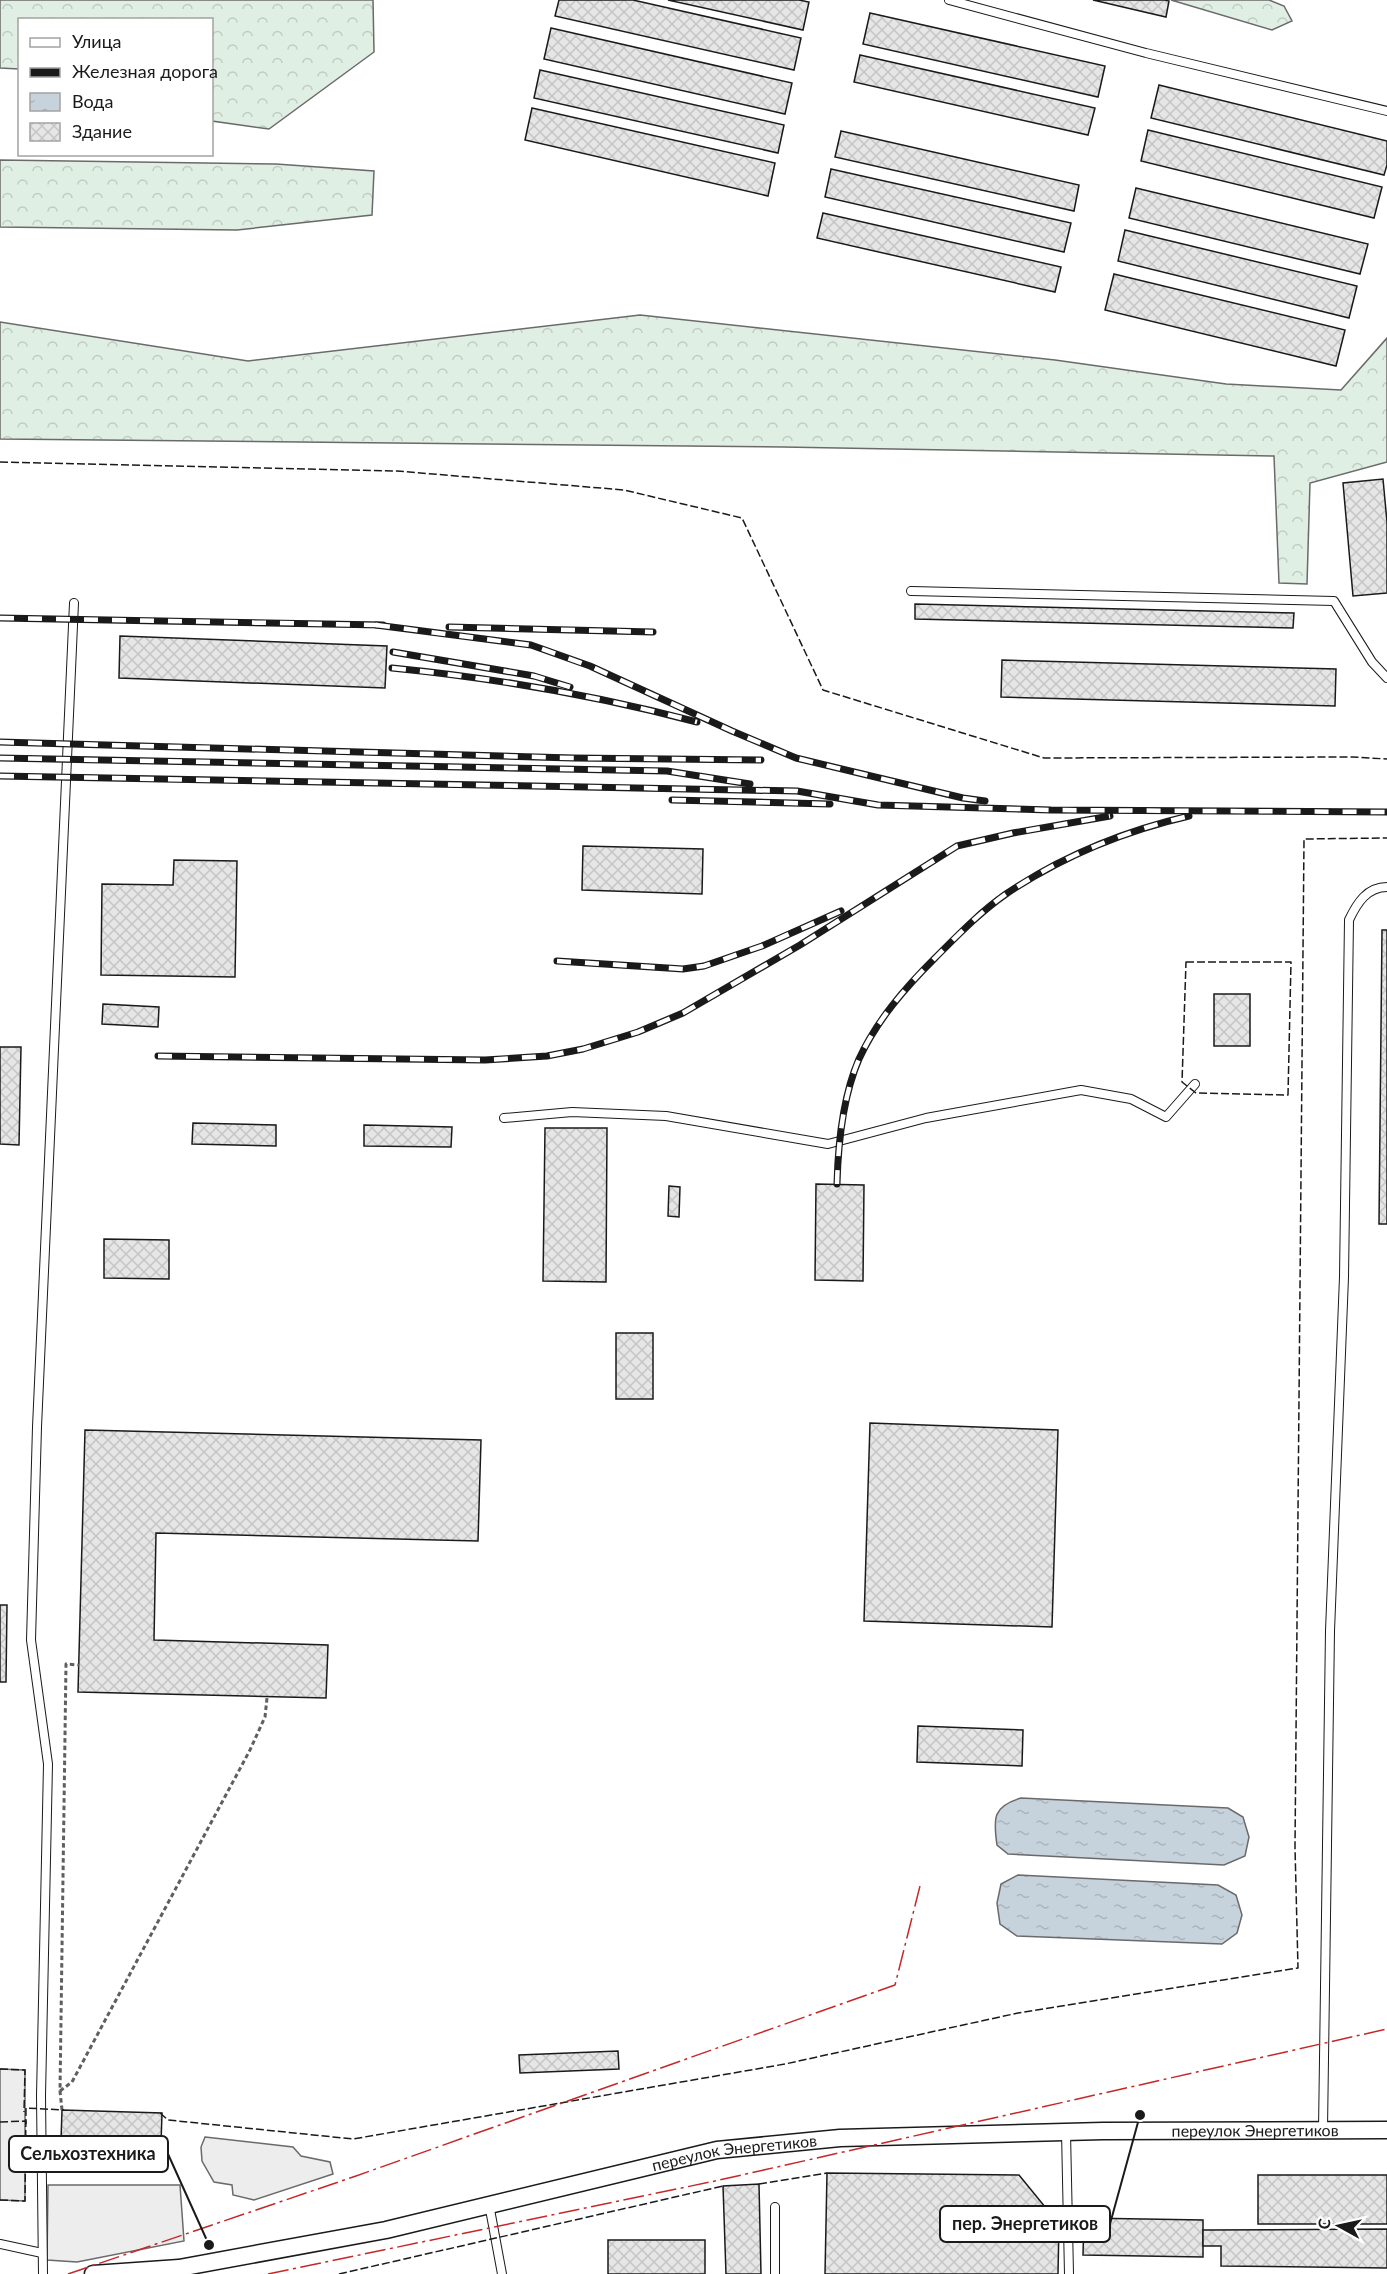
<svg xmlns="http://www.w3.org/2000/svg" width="1387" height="2274" font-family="Lato,sans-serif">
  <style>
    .forest { fill: url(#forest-crowns); stroke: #6a6a6a; stroke-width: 1.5 }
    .parking { fill: #ededed; stroke: #6a6a6a; stroke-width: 1.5 }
    .water { fill: url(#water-ripples); stroke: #6a6a6a; stroke-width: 1.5 }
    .building { fill: url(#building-cross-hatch); stroke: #1a1a1a; stroke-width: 1.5 }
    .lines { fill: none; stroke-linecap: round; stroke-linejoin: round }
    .service-casing { stroke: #1a1a1a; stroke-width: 10 }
    .minor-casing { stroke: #1a1a1a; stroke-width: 19 }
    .path { stroke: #5f5f5f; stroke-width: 3; stroke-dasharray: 4.5 3; stroke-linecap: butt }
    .service { stroke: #fff; stroke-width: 8 }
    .minor { stroke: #fff; stroke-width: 16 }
    .rail-casing { stroke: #1a1a1a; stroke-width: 7 }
    .rail { stroke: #fff; stroke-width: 4.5; stroke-dasharray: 14; stroke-linecap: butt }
    .fence { stroke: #1a1a1a; stroke-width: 1.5; stroke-dasharray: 8 3; stroke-linecap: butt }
    .power { stroke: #c62828; stroke-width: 1.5; stroke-dasharray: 21 4.5 3 4.5; stroke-linecap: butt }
    .labels { text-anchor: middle; stroke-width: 4.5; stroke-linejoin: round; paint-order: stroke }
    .street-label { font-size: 16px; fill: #1a1a1a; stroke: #fff }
    .leader { fill: none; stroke: #1a1a1a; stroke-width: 2 }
    .callout-dot { fill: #1a1a1a; stroke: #fff; stroke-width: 2 }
    .callout { fill: #fff; stroke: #1a1a1a; stroke-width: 2 }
    .callout-label { font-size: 18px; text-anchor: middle; font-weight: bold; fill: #1a1a1a }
  </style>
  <defs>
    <pattern id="forest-crowns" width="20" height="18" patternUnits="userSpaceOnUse" patternTransform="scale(1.5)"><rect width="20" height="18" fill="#e0efe3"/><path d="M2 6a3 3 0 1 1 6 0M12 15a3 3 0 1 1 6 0" fill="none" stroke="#c0ccc2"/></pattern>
    <pattern id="water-ripples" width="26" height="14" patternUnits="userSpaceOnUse" patternTransform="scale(1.5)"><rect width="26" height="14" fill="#c6d2dc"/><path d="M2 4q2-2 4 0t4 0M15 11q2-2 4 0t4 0" fill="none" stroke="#aab4bc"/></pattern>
    <pattern id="building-cross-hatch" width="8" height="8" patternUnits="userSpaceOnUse" patternTransform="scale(1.5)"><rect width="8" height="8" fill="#e6e6e6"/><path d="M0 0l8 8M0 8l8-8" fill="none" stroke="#c5c5c5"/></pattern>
  </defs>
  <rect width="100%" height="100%" fill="#fff"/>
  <g class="forest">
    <path d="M0,0H373L374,52L269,129L212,121V20H20L19,69L0,68Z"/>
    <path d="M1171,0H1269L1284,6L1292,21L1272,30Z"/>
    <path d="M0,160L276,164L374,171L372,215L237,230L0,227Z"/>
    <path d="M640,315L1055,360L1226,384L1341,390L1387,338V462L1310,483L1307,584L1279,583L1274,456L783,447L0,439V322L248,361Z"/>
  </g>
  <g class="parking">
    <path d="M0,2069L25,2070V2201L0,2200Z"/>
    <path d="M205,2137L293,2147L301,2156L330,2162L333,2174L254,2200L233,2195L232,2185L214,2182L202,2161L201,2147Z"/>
    <path d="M48,2185H180L184,2241L77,2262L47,2260Z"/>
  </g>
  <g class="water">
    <path d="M1021,1798L1228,1808L1243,1817L1249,1837L1245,1856L1224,1865L1008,1854L997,1845C993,1818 993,1806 1021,1798Z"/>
    <path d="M1018,1875L1218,1885L1236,1895L1242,1915L1237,1933L1222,1944L1017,1936L1000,1924L997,1903L1001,1884Z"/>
  </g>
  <g class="building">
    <path d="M559,0H633L801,38L794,70L555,16Z"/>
    <path d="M668,0H799L809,2L803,30Z"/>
    <path d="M1093,0H1165L1169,1L1166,17Z"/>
    <path d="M870,13L1105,66L1098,97L863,44Z"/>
    <path d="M551,28L792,83L785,114L544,59Z"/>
    <path d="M860,55L1095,108L1088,135L854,82Z"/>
    <path d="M540,70L784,125L778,153L534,98Z"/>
    <path d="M1159,85L1387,141V165L1384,175L1151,118Z"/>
    <path d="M532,108L775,163L768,196L525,140Z"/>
    <path d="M1148,130L1382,187L1374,218L1141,161Z"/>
    <path d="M841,131L1079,185L1074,211L835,157Z"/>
    <path d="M831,169L1071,223L1064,252L825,197Z"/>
    <path d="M1136,188L1368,244L1360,274L1129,218Z"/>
    <path d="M823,213L1061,267L1055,292L817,238Z"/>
    <path d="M1125,230L1357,286L1349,318L1118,261Z"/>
    <path d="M1114,274L1345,330L1336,366L1105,310Z"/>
    <path d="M1383,479L1387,522V593L1353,596L1343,483Z"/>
    <path d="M915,604L1294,613L1293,628L915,619Z"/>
    <path d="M120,636L387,646L385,688L119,678Z"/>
    <path d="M1002,660L1336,669L1335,706L1001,697Z"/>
    <path d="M583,846L703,849L702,894L582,890Z"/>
    <path d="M174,860L237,861L235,977L101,975L102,884L173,885Z"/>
    <path d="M1382,930H1387V1224H1379Z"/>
    <rect x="1214" y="994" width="36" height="52"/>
    <path d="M103,1004L159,1007L158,1027L102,1024Z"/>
    <path d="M0,1047H21L19,1145L0,1144Z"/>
    <path d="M193,1123L276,1125V1146L192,1144Z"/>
    <path d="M364,1125L452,1127L451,1147L364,1146Z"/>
    <path d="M545,1128H607L606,1282L543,1281Z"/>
    <path d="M816,1184L864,1185L863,1281L815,1280Z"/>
    <path d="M669,1186L680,1187L679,1217L668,1216Z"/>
    <path d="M104,1239L169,1240V1279L104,1278Z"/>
    <rect x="616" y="1333" width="37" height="66"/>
    <path d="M870,1423L1058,1430L1052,1627L864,1621Z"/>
    <path d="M85,1430L481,1440L478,1541L156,1533L154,1640L328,1645L326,1698L78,1692Z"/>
    <path d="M0,1605H7L6,1682H0Z"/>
    <path d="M918,1726L1023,1730L1022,1766L917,1762Z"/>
    <path d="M618,2051L619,2069L520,2073L519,2055Z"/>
    <path d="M62,2110L162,2113L161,2144L61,2141Z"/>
    <path d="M827,2173L1019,2175L1059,2224L1058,2274H825Z"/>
    <rect x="1258" y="2175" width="129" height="49"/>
    <path d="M759,2184L761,2274H726L723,2186Z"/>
    <path d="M1084,2218L1203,2220V2257L1083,2255Z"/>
    <path d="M1387,2229V2268L1221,2266V2246H1203V2230Z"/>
    <rect x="608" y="2240" width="97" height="34"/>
  </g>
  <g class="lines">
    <g class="service-casing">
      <g id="service">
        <path d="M949,0L1146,53L1387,111"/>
        <path d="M911,591L1334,601L1372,662L1387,678"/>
        <path d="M504,1118L572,1112L666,1116L828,1144L926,1118L1081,1090L1131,1099L1166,1117L1195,1084"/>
        <path d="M1323,2130L1330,1631L1344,1277L1349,920C1357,903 1367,887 1387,887"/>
        <path d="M1066,2132L1069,2274"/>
        <path d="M489,2204L502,2274"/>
        <path d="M775,2207V2274"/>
        <path d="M0,2244L42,2253"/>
        <path d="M43,2274L41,2096L48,1764L31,1640L37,1427L74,603"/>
      </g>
    </g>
    <g class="minor-casing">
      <g id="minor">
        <path id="s1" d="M93,2274L179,2268L386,2230L717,2150L840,2138L1103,2131L1387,2130"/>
      </g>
    </g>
    <g class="path">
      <path d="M60,2091L72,2082L250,1750L265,1717L267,1698"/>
      <path d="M62,2110L60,2091L66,1664L79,1665"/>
    </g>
    <use href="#service" class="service"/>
    <use href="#minor" class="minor"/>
    <g class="rail-casing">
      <g id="rail">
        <path d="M0,618L383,625"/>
        <path d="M376,625L531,645L590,666L732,731L796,758L963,798L985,801"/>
        <path d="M449,627L653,632"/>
        <path d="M393,652L534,676L570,687"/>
        <path d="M392,668C495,678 598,696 697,722"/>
        <path d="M0,742L573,758L761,760"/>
        <path d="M0,758L667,771L750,784"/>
        <path d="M0,776L797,791L878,805L1051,810L1387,812"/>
        <path d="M672,800L830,804"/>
        <path d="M557,961L683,969L704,966L762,946L841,911"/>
        <path d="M158,1056L485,1060L547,1056L583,1049L638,1032L683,1013L800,945L957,846L1013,833L1110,816"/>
        <path d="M837,1184C838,1145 843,1096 859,1059C877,1020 905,988 935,958C957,936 980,912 1006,894C1061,857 1124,831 1189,816"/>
      </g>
    </g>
    <use href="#rail" class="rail"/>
    <g class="fence">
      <path d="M0,462L397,471L624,490L742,518L823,690L1044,758L1352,757L1387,759"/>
      <path d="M1186,962H1291L1288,1095L1196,1093L1182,1082Z"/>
      <path d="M0,2069L25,2070L24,2112"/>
      <path d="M160,2113L168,2120L353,2139L785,2064L1018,2013L1298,1968L1295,1847L1304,839L1387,838"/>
      <path d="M0,2122L26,2121V2124"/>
      <path d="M759,2184L827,2173"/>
      <path d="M0,2200L25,2201L26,2108L64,2110"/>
      <path d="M339,2274L723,2186"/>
    </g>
    <g class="power">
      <path d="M68,2274L356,2176L895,1985L920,1886"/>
      <path d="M268,2274L715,2181L1387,2029"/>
    </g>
  </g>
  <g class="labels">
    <g class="street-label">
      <text dy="6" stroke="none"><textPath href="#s1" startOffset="1176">переулок Энергетиков</textPath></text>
      <text dy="6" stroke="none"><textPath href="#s1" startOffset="654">переулок Энергетиков</textPath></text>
    </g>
  </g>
  <path class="leader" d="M209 2245L168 2154M1140 2115L1110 2224"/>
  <g class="callout-dot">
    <circle cx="209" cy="2245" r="6"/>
    <circle cx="1140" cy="2115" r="6"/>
  </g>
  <g class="callout">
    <rect x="9" y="2136" width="159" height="36" rx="6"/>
    <rect x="940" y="2206" width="170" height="36" rx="6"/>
  </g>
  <g class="callout-label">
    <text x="88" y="2160">Сельхозтехника</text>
    <text x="1025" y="2230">пер. Энергетиков</text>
  </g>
  <rect x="18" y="18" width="195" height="138" fill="#ffffff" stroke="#a3a3a3" stroke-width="1.5"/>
  <rect x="30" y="38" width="30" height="9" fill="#ffffff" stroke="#a3a3a3" stroke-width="1.5"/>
  <text x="72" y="48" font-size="18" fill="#1a1a1a">Улица</text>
  <rect x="30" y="68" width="30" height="9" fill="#1a1a1a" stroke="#a3a3a3" stroke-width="1.5"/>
  <text x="72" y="78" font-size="18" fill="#1a1a1a">Железная дорога</text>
  <rect x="30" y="93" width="30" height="18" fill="url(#water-ripples)" stroke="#a3a3a3" stroke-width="1.5"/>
  <text x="72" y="108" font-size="18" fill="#1a1a1a">Вода</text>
  <rect x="30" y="123" width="30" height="18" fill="url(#building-cross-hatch)" stroke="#a3a3a3" stroke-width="1.5"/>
  <text x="72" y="138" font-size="18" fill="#1a1a1a">Здание</text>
  <g transform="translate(1339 2226) rotate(278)" stroke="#ffffff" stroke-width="4.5" paint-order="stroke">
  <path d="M0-4.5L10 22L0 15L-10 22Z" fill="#1a1a1a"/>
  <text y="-9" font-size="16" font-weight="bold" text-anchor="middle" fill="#1a1a1a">С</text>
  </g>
</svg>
